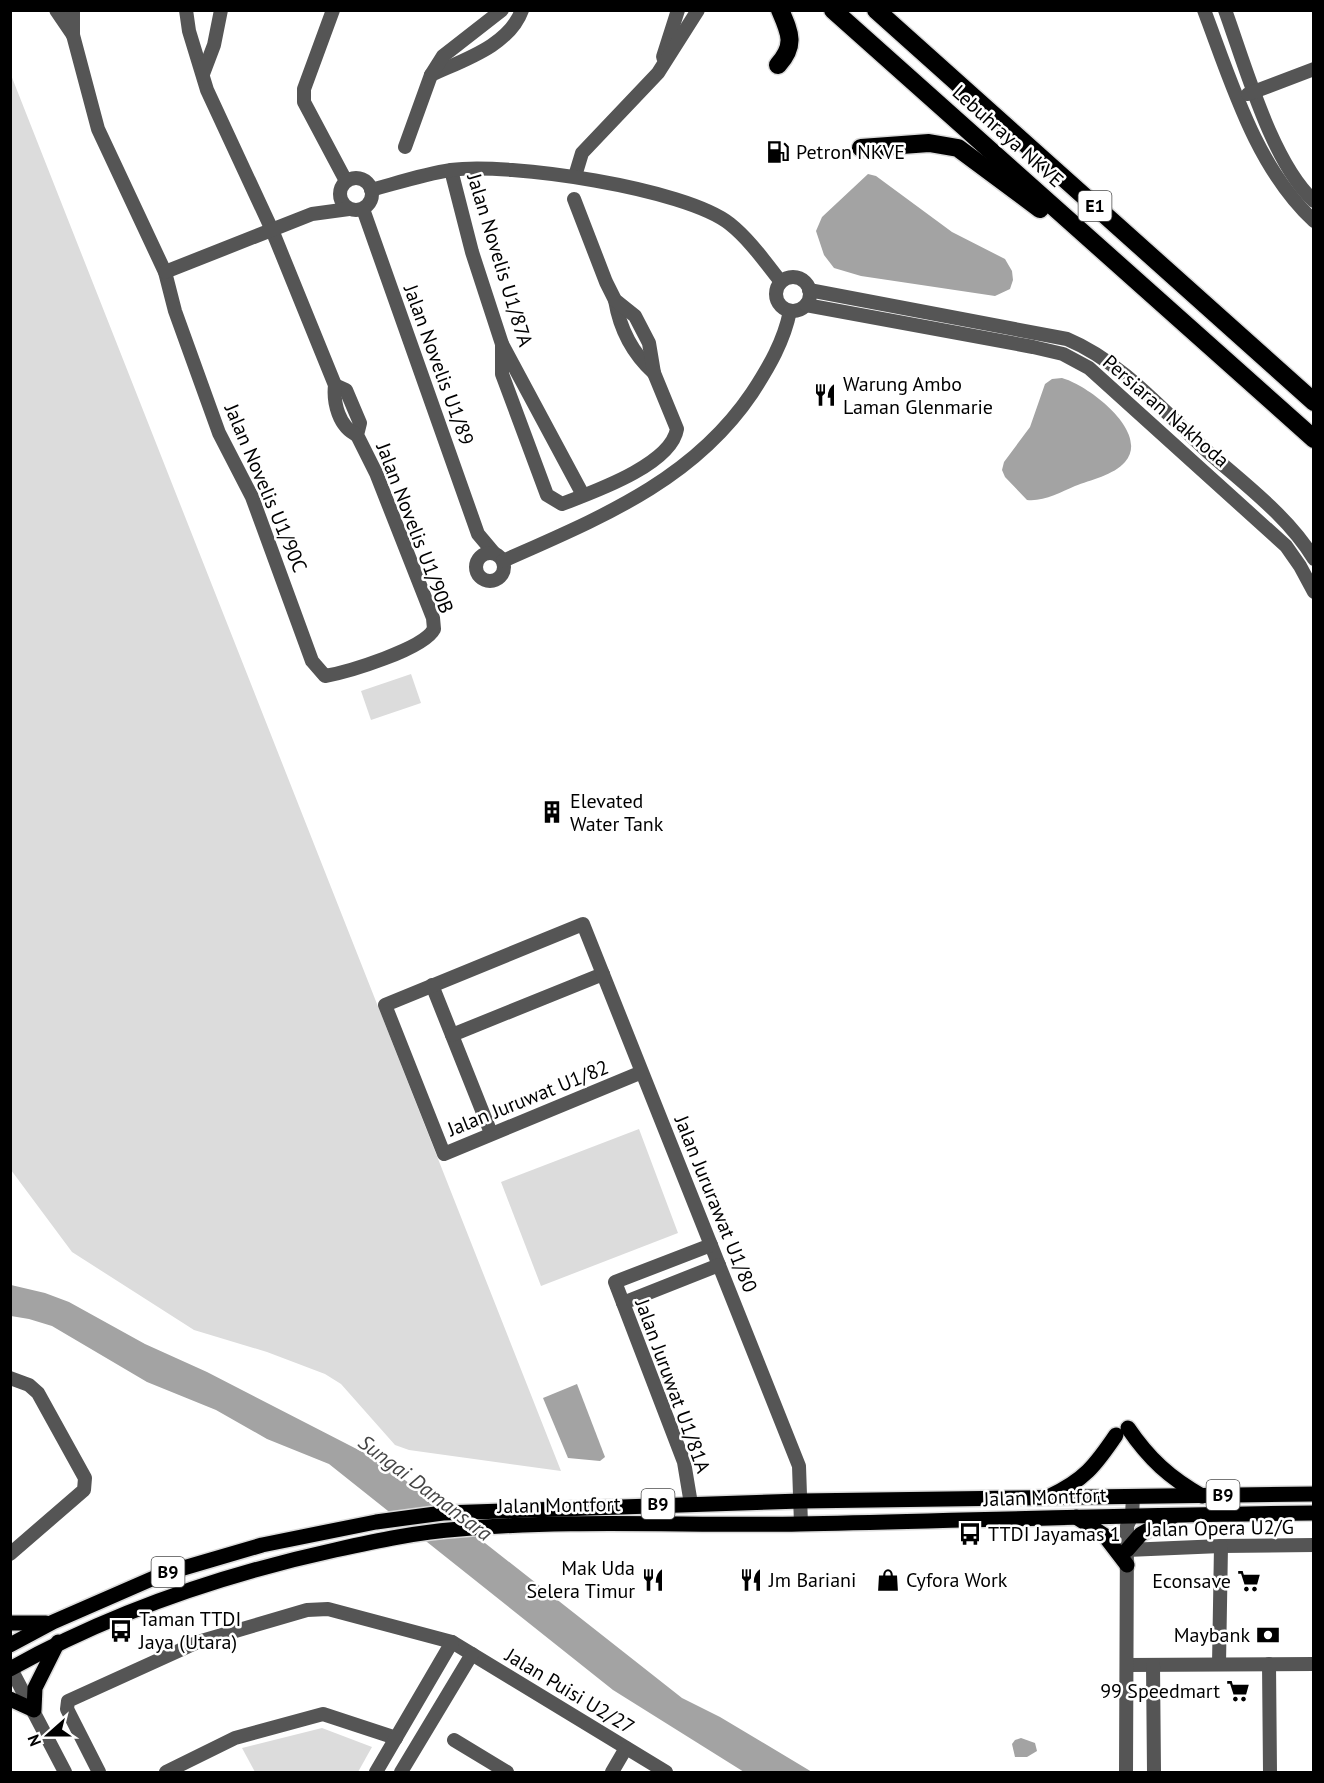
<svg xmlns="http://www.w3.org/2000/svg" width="1324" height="1783" font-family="'PT Sans',sans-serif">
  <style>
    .green { fill: #dcdcdc }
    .water { fill: #a3a3a3 }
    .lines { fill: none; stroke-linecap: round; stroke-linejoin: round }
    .major-casing { stroke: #dbdbdb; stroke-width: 18 }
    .highway-casing { stroke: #dbdbdb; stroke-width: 21 }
    .minor { stroke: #555; stroke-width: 14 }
    .major { stroke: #000; stroke-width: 15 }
    .highway { stroke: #000; stroke-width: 18 }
    .labels { text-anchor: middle; stroke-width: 5; stroke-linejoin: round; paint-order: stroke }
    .shield { fill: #fff; stroke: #4c4c4c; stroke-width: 1.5 }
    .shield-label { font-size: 18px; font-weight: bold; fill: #000 }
    .street-label { font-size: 20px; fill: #000; stroke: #fff }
    .poi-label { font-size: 20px; fill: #000; stroke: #fff; text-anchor: start }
    .water-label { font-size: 21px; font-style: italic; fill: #444; stroke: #fff }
  </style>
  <rect width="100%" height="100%" fill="#fff"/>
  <g class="green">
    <path d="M11,75L561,1471L409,1450L395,1445L341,1384L325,1374L267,1352L194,1330L72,1252L11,1170Z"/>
    <path d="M411,674L421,703L371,720L361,691Z"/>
    <path d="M639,1129L678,1233L541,1286L501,1182Z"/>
    <path d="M322,1728L372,1747L358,1772H255L242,1748Z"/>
  </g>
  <g class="water">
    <path d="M868,174L876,176L952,232L1005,259L1012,271L1013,280L1010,289L995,296L861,276L834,268L824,255L816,231L822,217Z"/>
    <path d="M1062,378C1088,385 1151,432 1125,462C1114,475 1090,480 1075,486C1061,492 1043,502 1027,500L1005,477L1002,470L1004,462L1030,427L1045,384L1052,379Z"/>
    <path d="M11,1285L45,1293L69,1302L145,1344L207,1372L382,1462L682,1698L720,1717L812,1772H744L613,1690L329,1464L267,1439L216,1410L147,1382L52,1326L29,1319L11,1316Z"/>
    <path d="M577,1384L605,1457L600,1461L568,1458L543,1398Z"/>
    <path d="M1021,1738L1035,1743L1037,1751L1027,1757H1015L1012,1744L1015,1740Z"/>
  </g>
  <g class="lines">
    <g class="major-casing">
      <g id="major">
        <path d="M1128,1428C1149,1459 1170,1478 1202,1496"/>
        <path d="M1050,1496C1084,1480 1095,1466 1116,1435"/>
        <path d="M1076,1517L1104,1535L1127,1565"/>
        <path d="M1127,1550L1141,1534L1172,1517"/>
        <path d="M10,1623H46"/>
        <path d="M10,1645L53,1622L163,1574L262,1545L376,1522L443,1513L801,1501L1314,1494"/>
        <path d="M10,1669C112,1612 221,1575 335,1550C376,1541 417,1532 460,1529C572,1519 687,1526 800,1524C971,1520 1142,1515 1314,1513"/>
        <path d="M10,1699L34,1710L35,1688L58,1642"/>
      </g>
    </g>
    <g class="highway-casing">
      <g id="highway">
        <path d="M833,10L1314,439"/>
        <path d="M876,10L1314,402"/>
        <path d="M778,65C796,45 790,33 780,10"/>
        <path d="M861,148L929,143L958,148L1040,209"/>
      </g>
    </g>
    <g class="minor">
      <path d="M56,10L73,35"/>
      <path d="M73,10V35L98,129L165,272L175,311L219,433L252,497L312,661L325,676C348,672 424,649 434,629L433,618L376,473L357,435L360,423L346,390L335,385"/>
      <path d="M186,10L189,31L207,90L272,230L335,385C333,403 339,427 357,435"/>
      <path d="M333,10L304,89V102L346,181"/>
      <path d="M1204,10C1232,84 1256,167 1314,221"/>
      <path d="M1225,10C1245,65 1272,163 1314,201"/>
      <path d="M663,57L678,10"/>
      <path d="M203,74L214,45L221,10"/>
      <path d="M431,75C463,60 509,46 522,10"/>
      <path d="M1248,94L1314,69"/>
      <path d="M405,147L431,75L443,56L502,10"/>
      <path d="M451,170L472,252L502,344L583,495"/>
      <path d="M575,176L582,153L658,73L698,10"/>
      <circle cx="356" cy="194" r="16"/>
      <path d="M371,190C397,183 424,174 451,170C508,162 685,188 730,224C750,240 765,262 781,282"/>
      <path d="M363,209L478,534L494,553"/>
      <path d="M165,272L312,214L349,209"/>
      <circle cx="793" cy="294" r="17"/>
      <path d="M809,290L1067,339C1122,362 1164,412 1207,451C1244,484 1288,516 1314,559"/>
      <path d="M615,300C620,330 632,353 654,373"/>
      <path d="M806,305L1033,347L1063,354L1089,368L1286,546L1300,566L1314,592"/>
      <path d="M502,344V374L547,495L562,504C593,492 671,465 677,429L654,373L649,343L635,316L615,300L606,282L574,199"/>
      <circle cx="490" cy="567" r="14"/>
      <path d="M503,561C597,519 692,482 752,393C769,367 784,341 790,311"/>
      <path d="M432,985L491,1133"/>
      <path d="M452,1035L603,974"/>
      <path d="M642,1072L444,1154L385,1005L583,924L799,1466L801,1524"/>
      <path d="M623,1303L719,1265"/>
      <path d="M10,1378L29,1385L38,1393L85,1478L84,1490L10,1554"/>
      <path d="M691,1504L684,1462L615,1282L711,1245"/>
      <path d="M1127,1550L1221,1546L1314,1545"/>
      <path d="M1219,1664L1221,1546"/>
      <path d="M1269,1664L1270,1772"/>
      <path d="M1127,1665L1314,1664"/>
      <path d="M1153,1665L1154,1772"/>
      <path d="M10,1667L65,1772"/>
      <path d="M454,1740L507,1772"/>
      <path d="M99,1772L67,1709L68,1701L198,1642L307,1610L328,1609L452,1642L666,1772"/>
      <path d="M166,1772L235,1738L323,1714L396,1738"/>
      <path d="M376,1772L452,1642"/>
      <path d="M401,1772L472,1654"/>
      <path d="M612,1772L626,1748"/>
      <path d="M1126,1772L1127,1526L1132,1515L1133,1497"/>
    </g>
    <use href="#major" class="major"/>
    <use href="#highway" class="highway"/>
  </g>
  <defs>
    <g id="fuel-bare" transform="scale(1.8)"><path d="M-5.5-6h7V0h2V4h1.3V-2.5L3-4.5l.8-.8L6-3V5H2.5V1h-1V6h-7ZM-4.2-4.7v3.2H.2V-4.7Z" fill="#000" stroke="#fff" stroke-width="2.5" paint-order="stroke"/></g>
    <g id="restaurant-bare" transform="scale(1.8)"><path d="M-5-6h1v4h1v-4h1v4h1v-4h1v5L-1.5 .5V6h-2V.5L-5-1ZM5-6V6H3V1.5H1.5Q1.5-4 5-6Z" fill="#000" stroke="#fff" stroke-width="2.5" paint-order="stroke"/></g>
    <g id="building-bare" transform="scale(1.8)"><path d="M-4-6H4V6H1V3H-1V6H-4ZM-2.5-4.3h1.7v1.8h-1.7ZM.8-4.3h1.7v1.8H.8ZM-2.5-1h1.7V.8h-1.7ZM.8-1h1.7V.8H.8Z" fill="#000" stroke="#fff" stroke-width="2.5" paint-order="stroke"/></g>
    <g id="bus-bare" transform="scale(1.8)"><path d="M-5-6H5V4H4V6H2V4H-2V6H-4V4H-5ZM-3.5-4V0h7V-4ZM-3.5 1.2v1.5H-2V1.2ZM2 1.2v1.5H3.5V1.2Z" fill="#000" stroke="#fff" stroke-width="2.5" paint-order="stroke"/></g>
    <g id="shop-bare" transform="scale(1.8)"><path d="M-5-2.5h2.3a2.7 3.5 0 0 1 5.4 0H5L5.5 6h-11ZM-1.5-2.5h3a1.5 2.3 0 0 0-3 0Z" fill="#000" stroke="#fff" stroke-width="2.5" paint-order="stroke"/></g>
    <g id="supermarket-bare" transform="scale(1.8)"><path d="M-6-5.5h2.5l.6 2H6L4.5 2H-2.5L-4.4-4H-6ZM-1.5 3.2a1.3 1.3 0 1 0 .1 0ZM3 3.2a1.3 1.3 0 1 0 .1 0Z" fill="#000" stroke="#fff" stroke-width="2.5" paint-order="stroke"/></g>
    <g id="bank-bare" transform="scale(1.8)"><path d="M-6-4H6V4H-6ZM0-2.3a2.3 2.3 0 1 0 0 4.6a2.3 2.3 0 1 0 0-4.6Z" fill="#000" stroke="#fff" stroke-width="2.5" paint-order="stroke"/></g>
  </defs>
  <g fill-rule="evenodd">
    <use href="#fuel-bare" x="778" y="152"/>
    <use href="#restaurant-bare" x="825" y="395"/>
    <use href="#building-bare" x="552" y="812"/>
    <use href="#bus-bare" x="970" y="1534"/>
    <use href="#restaurant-bare" x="653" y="1580"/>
    <use href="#restaurant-bare" x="751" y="1580"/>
    <use href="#shop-bare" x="888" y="1580"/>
    <use href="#supermarket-bare" x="1249" y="1581"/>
    <use href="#bus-bare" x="121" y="1631"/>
    <use href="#bank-bare" x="1268" y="1635"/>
    <use href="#supermarket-bare" x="1238" y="1691"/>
  </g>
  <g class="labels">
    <g class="shield">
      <rect x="1078.5" y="191" width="33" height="30" rx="4.5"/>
      <rect x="1206.5" y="1480" width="33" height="30" rx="4.5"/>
      <rect x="641.5" y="1489" width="33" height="30" rx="4.5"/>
      <rect x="151.5" y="1557" width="33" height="30" rx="4.5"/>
    </g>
    <g class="shield-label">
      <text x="1095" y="212">E1</text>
      <text x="1223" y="1501">B9</text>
      <text x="658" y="1510">B9</text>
      <text x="168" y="1578">B9</text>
    </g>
    <g class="street-label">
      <text transform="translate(1008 136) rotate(42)" y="7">Lebuhraya NKVE</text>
      <text transform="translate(500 260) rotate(73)" y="7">Jalan Novelis U1/87A</text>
      <text transform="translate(439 365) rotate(70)" y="7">Jalan Novelis U1/89</text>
      <text transform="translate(1166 411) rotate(41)" y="7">Persiaran Nakhoda</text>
      <text transform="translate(266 488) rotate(67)" y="7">Jalan Novelis U1/90C</text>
      <text transform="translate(415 528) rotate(69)" y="7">Jalan Novelis U1/90B</text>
      <text transform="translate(528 1098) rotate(-22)" y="7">Jalan Juruwat U1/82</text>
      <text transform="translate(716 1204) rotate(68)" y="7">Jalan Jururawat U1/80</text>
      <text transform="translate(673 1386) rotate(70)" y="7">Jalan Juruwat U1/81A</text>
      <text transform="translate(1045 1497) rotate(-2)" y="7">Jalan Montfort</text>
      <text transform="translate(559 1505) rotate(-1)" y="7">Jalan Montfort</text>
      <text transform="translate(1220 1528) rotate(-1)" y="7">Jalan Opera U2/G</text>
      <text transform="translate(570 1691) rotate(31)" y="7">Jalan Puisi U2/27</text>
    </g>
    <g class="poi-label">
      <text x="796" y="159">Petron NKVE</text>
      <text x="843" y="391">Warung Ambo<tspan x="843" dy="23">Laman Glenmarie</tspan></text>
      <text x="570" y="808">Elevated<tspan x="570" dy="23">Water Tank</tspan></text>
      <text x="988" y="1541">TTDI Jayamas 1</text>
      <text x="635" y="1575" text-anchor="end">Mak Uda<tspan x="635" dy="23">Selera Timur</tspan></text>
      <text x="769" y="1587">Jm Bariani</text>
      <text x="906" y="1587">Cyfora Work</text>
      <text x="1231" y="1588" text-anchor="end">Econsave</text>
      <text x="139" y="1626">Taman TTDI<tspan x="139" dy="23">Jaya (Utara)</tspan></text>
      <text x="1250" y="1642" text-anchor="end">Maybank</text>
      <text x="1220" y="1698" text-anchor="end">99 Speedmart</text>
    </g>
    <g class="water-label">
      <text transform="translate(425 1488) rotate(37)" y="7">Sungai Damansara</text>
    </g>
  </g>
  <rect width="1324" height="1783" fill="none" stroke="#000000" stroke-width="24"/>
  <g transform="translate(48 1735) rotate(249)" stroke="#ffffff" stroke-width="4.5" paint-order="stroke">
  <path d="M0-4.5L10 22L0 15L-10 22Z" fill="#000000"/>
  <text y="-9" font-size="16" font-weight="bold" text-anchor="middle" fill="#000000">N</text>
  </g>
</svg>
